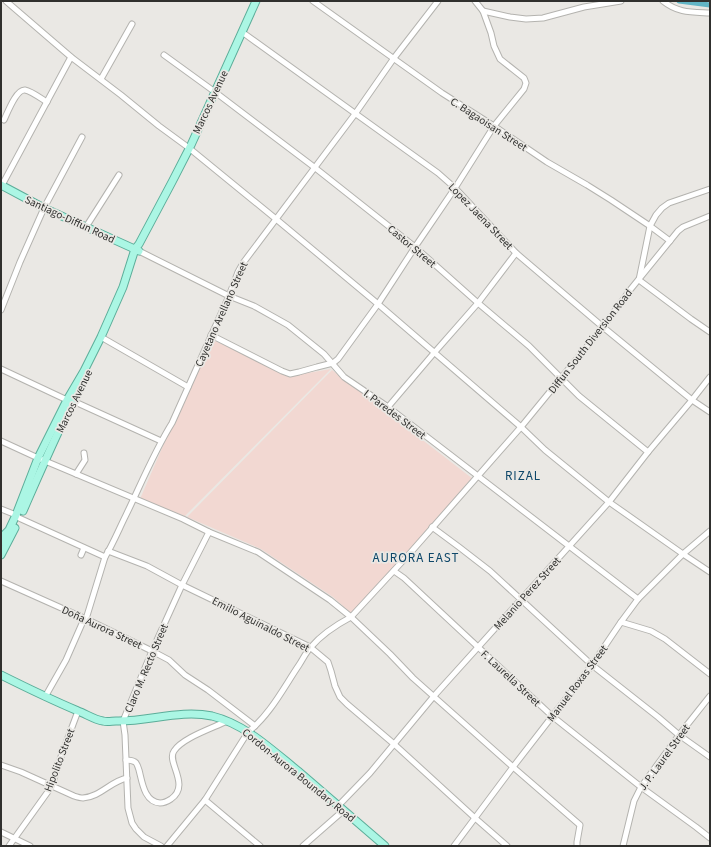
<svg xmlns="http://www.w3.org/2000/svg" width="711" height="847" font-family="'Source Sans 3',sans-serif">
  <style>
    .education { fill: #f2d8d2 }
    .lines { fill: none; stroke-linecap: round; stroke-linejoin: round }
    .canal { stroke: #62b5c5; stroke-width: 5 }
    .minor-casing { stroke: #b4b3af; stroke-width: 7 }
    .major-casing { stroke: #5cad99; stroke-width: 9 }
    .minor { stroke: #fff; stroke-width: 5 }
    .major { stroke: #abf6e4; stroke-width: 7 }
    .labels { text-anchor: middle; stroke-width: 3.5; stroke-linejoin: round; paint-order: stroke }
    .street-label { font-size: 11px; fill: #30302e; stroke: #eae8e4 }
    .quarter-label { font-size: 13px; letter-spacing: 1px; fill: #0e4769; stroke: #eae8e4 }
  </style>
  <rect width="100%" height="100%" fill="#eae8e4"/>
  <g class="education">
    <path d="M213,340L251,357L284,375L302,374L331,369L185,516L152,504L140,499L166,439Z"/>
    <path d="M332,370L473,479L352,614L333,597L261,549L201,523L187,517Z"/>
  </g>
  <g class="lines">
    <path class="canal" d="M679,1L710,5"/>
    <g class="minor-casing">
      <g id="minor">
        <path d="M6,1L71,57L121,95L159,126L189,148L276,219L378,304L521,427L545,450L609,502L683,554L710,572"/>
        <path d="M313,1L442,93L494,126L547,162L587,185L611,200L650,226L670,241"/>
        <path d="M663,1C678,13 691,12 710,13"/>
        <path d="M483,11L510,17L526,19L543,18L584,7L621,1"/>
        <path d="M242,32L438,173L455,188L516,253L603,327L692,400L710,412"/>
        <path d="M164,55L215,92L314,167L415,247L478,303L529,346L579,396L648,452"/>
        <path d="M101,79L132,24"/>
        <path d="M4,120C7,114 16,89 25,90C31,91 42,99 47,102"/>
        <path d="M1,187L71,57"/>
        <path d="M710,189L669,203L662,208L656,215L650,226L639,280L691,319L710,332"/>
        <path d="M86,227L119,175"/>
        <path d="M139,251L229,296L254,306L288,325L324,354L344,377L388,407L638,599"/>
        <path d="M1,310L20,262L44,208L82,137"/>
        <path d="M211,335L282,371L290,374L299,372L317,367L333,363L338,359L378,304L415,247L455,188L494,126L524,89L526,83L524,78L500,59L494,46L491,33L483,11L475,1"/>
        <path d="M101,337L188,387"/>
        <path d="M1,369L67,400L73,401L161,441"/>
        <path d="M388,407L434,353L478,303L516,253"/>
        <path d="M1,441L38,458L183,519L209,532L258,552L330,600L351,617L390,654L413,678L513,767L580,825L577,842V846"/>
        <path d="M76,474L85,460L84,453"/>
        <path d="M1,509L16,515L19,518L105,557"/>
        <path d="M432,527L459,547L490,571L592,665L658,717L679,735L710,757"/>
        <path d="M108,551L147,566L182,585L310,647L328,662L331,671L335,686L340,697L347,704L394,744L475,818L507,846"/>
        <path d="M81,555L84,548"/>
        <path d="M394,571L404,578L552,716L641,787L696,827L710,838"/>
        <path d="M1,581L86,619L152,651L169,660L185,675L208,690L255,726"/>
        <path d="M86,619L105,557C113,544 119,529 126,515C141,484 154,452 172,423L229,296L238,272L243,263L355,114L394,58L438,1"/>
        <path d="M621,622L651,631L665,639L710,674"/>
        <path d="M45,697L66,660L84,619"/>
        <path d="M126,760C129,760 132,760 135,762C137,763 138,767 139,770C142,781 144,802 160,803C164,803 168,801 171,799C191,785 166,762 174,751C182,738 213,728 227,721"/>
        <path d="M1,765L21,772L74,796C77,797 80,798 83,798C100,797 111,781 127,778"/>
        <path d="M205,800L260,846"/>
        <path d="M339,805L370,773L434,696L609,502L648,452L692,400L710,377"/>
        <path d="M1,832L30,846"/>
        <path d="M9,846L52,786L59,762L78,711"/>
        <path d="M161,846L144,837L136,829L132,823L128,808L125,735L123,721L152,651L182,585L209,532"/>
        <path d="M167,846L205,800L248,732C270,715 284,687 299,665C303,659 306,652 311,647C322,634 336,625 351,617L411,552L521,427L603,327L630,290L678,231L683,227L710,216"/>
        <path d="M303,846L344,810"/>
        <path d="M454,846L513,767L592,665L621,622L638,599L683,554L710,531"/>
        <path d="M623,846L634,801L641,787L679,735L710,696"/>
      </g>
    </g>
    <g class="major-casing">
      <g id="major">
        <path d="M1,185L44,208L139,251"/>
        <path d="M23,511C43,465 63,418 87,374"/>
        <path d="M1,542L5,534L9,530L16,515L38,458L67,400L84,371L101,337L123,287L135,249L139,244L172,182L191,145L256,1"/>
        <path d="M1,555L15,528"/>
        <path d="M1,675C27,688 52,700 78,711C86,714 95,720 103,721C107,722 112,721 116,721C148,722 180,709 212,716C245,724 272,750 298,771C327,796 356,821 385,846"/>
      </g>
    </g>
    <use href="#minor" class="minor"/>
    <use href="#major" class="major"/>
  </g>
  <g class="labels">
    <g class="street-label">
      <text transform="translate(210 102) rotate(-65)" y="4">Marcos Avenue</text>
      <text transform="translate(489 124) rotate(33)" y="4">C. Bagaoisan Street</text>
      <text transform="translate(481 216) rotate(46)" y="4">Lopez Jaena Street</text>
      <text transform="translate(70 219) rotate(25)" y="4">Santiago-Diffun Road</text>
      <text transform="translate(412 246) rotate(40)" y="4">Castor Street</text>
      <text transform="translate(221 314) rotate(-66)" y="4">Cayetano Arellano Street</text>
      <text transform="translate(590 341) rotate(-52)" y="4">Diffun South Diversion Road</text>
      <text transform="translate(74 401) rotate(-64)" y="4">Marcos Avenue</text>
      <text transform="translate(395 414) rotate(37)" y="4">I. Paredes Street</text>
      <text transform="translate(527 593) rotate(-48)" y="4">Melanio Perez Street</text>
      <text transform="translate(261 624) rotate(27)" y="4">Emilio Aguinaldo Street</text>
      <text transform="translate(102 627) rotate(25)" y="4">Doña Aurora Street</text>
      <text transform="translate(146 668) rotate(-67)" y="4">Claro M. Recto Street</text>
      <text transform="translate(511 678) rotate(43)" y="4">F. Laurella Street</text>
      <text transform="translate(577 683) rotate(-53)" y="4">Manuel Roxas Street</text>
      <text transform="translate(664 757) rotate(-54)" y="4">J. P. Laurel Street</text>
      <text transform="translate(59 760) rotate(-69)" y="4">Hipolito Street</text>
      <text transform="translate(299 775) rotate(39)" y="4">Cordon-Aurora Boundary Road</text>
    </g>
    <g class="quarter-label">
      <text x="523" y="480">RIZAL</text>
      <text x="416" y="562">AURORA EAST</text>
    </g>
  </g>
  <rect width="711" height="847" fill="none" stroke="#30302e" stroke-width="4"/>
</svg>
